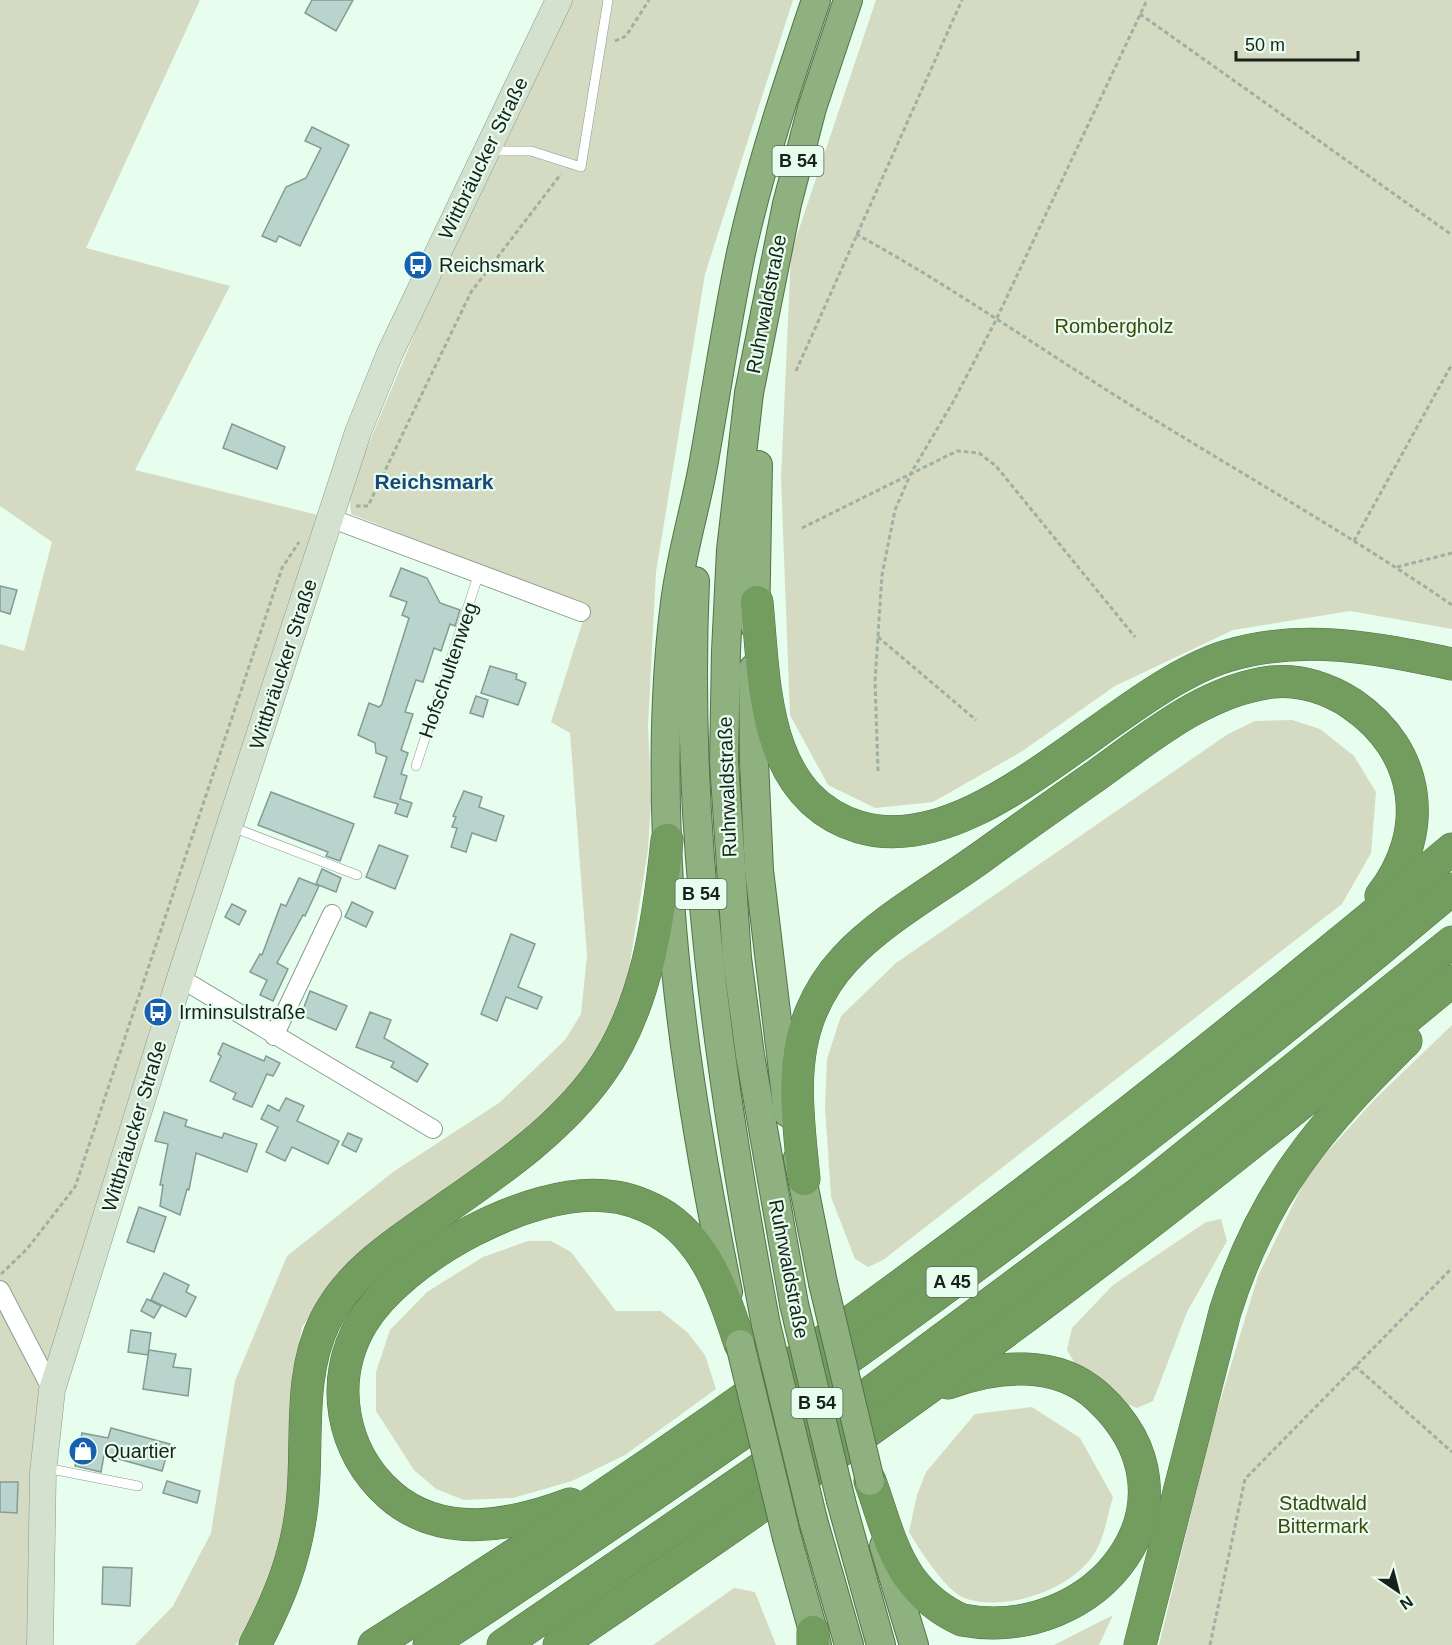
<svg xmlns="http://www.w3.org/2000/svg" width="1452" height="1645" font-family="Helvetica,sans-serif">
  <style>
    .green { fill: #d5dac2 }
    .building { fill: #b9d4cc; stroke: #829c94; stroke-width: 1.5 }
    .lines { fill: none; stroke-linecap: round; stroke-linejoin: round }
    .service-casing { stroke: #879c8e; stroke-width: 10 }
    .minor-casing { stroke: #879c8e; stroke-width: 20 }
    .secondary-casing { stroke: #879c8e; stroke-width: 27 }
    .trunk-casing { stroke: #547148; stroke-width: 30 }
    .motorway-casing { stroke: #547148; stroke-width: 33 }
    .path { stroke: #9eb0a3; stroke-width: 3; stroke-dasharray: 4.5 3; stroke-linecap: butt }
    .service { stroke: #fff; stroke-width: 9 }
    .minor { stroke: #fff; stroke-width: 18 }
    .secondary { stroke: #d5e1cf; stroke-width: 26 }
    .trunk { stroke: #8fb07f; stroke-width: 28 }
    .motorway { stroke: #739c5f; stroke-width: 32 }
    .trunk-bridge-casing { stroke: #547148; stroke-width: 30; stroke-linecap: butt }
    .trunk-bridge { stroke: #8fb07f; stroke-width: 28 }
    .labels { text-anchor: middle; stroke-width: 4.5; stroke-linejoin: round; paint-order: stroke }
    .shield { fill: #e7feee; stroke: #57635b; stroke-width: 1.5 }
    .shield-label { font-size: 18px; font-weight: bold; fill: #19211c }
    .street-label { font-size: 20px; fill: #19211c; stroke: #e7feee }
    .poi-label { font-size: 20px; fill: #19211c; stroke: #e7feee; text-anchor: start }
    .park-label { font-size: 20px; fill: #414710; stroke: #e7feee }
    .neighbourhood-label { font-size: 21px; font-weight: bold; fill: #1a477b; stroke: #e7feee }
  </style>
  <rect width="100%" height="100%" fill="#e7feee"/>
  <g class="green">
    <path d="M0,0H200L86,248L230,286L135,470L330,518L52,1390L40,1645H0V644L24,651L52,542L0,506Z"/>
    <path d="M568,0H793L705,274L656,572L648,725L651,801L648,850L624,1000L599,1051L566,1095L534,1125L352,1259L302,1327L294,1373L287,1520L261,1605L238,1642L235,1645H135L173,1606L211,1533L235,1381L287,1256L393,1172L499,1103L565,1040L581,1014L587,956L570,733L551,722L587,608L351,514L349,491L470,201Z"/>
    <path d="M876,0H1452V629L1350,611L1233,630L1115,686L1021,752L933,802L875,808L828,785L790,715L781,478L791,253Z"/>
    <path d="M1292,720L1320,729L1354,756L1376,792L1371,853L1342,904L883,1260L868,1267L855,1259L831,1197L825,1106L827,1059L841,1016L896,963L1228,734L1255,721Z"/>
    <path d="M1452,1025V1645H1159L1211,1431L1258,1276L1309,1172L1375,1099Z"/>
    <path d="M1221,1219L1227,1241L1187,1312L1153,1401L1137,1408L1124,1403L1103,1383L1082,1375L1067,1350L1072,1328L1113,1285L1206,1222Z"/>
    <path d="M528,1241H551L571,1252L616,1311H661L688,1333L705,1355L716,1389L625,1455L572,1481L513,1498L464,1500L436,1489L414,1470L376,1411V1372L390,1330L427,1292L483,1257Z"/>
    <path d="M1032,1407L1080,1438L1113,1497C1108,1513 1105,1534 1097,1549C1076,1589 1006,1613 964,1598C946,1591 919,1549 909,1532L917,1495L926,1472L975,1414Z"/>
    <path d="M734,1588L755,1592L776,1645H653Z"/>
    <path d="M1113,1615L1099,1645H1054Z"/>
  </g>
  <g class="building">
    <path d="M312,0H353L336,31L305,13Z"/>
    <path d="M312,127L349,145L300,246L279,236L276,242L262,236L286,187L306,178L321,148L305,141Z"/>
    <path d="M232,424L285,447L277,469L223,448Z"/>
    <path d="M401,568L427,578L440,603L460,610L455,626L450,624L441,651L434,648L423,682L416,680L405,712L413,714L401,750L408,753L401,774L407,776L400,799L412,803L407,817L395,813L398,804L374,797L387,757L376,753L375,743L358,735L369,703L379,707L382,704L409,618L402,615L407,602L390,596Z"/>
    <path d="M0,586L17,590L10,614L0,611Z"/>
    <path d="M490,666L517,674L516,679L526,683L518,705L481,693Z"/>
    <path d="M476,696L488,700L483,717L470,713Z"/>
    <path d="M464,791L482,797L479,807L504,816L496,841L472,833L466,852L451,847L457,828L452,827L456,817L453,816Z"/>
    <path d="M271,792L354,824L340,861L326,856L328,852L258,825Z"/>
    <path d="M379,845L408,856L395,889L366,877Z"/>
    <path d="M322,869L341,878L336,892L316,884Z"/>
    <path d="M299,878L319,886L305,916L303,915L277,963L288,969L273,1001L260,995L267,980L250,972L260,954L262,955L281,904L286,906Z"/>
    <path d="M352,902L373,912L366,927L345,917Z"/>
    <path d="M232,904L246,911L239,925L225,917Z"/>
    <path d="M511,934L535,944L518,987L542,997L537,1009L506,997L497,1021L481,1014Z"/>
    <path d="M310,991L347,1006L336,1030L301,1015Z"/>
    <path d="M370,1012L391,1020L384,1038L428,1064L417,1082L391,1067L394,1062L356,1047Z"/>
    <path d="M223,1043L264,1061L266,1056L280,1063L273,1076L267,1074L252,1107L233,1099L236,1093L210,1081L221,1056L218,1054Z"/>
    <path d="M286,1098L304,1106L297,1121L339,1141L328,1164L292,1147L285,1161L266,1152L278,1127L261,1119L268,1105L279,1111Z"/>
    <path d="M164,1112L187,1120L185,1126L222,1138L224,1133L257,1144L247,1172L196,1153L189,1190L187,1189L180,1215L160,1206L163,1185H160L168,1144L155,1141Z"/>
    <path d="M348,1133L362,1139L356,1152L342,1145Z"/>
    <path d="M139,1207L166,1217L154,1252L127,1242Z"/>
    <path d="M164,1273L189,1285L186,1292L196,1297L186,1317L151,1300Z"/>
    <path d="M147,1299L161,1306L154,1318L141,1311Z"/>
    <path d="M131,1330L151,1333L148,1355L128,1352Z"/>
    <path d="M149,1350L176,1354L173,1367L191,1369L188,1396L143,1389Z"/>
    <path d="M111,1428L170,1444L162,1471L104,1455L101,1472L75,1466L82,1433L108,1438Z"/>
    <path d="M167,1481L200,1491L197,1503L163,1493Z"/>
    <path d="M0,1482H18L17,1513L0,1512Z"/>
    <path d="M103,1567L132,1568L130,1606L102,1604Z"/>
  </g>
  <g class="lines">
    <g class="service-casing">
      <g id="service">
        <path d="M489,151H531L581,167L608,0"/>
        <path d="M416,766L479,573"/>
        <path d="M232,827L357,875"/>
        <path d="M46,1468L138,1486"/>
      </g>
    </g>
    <g class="minor-casing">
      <g id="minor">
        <path d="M330,518L581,612"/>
        <path d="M180,978L433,1129"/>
        <path d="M274,1036L332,914"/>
        <path d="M0,1290L52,1390"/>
      </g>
    </g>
    <g class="secondary-casing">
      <path id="secondary" d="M40,1645L43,1473L52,1390L180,978L358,432L390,353L559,0"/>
    </g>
    <g class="trunk-casing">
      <g id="trunk">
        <path d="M695,581C684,832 719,1078 766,1325"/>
        <path d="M755,626L758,465"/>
        <path d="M753,669L754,761L759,870L788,1113"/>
        <path d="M798,1158L823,1283"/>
        <path d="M728,1292C698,1144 672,992 667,841C664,763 665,681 675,603C681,553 697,504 705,455C717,387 727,320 741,253C760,167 788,83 816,0"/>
        <path d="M794,1304L750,1055L737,958L724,762L726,651L731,550L749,393L787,204L812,108L848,0"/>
        <path d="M841,1501L881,1645"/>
        <path d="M813,1520L849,1645"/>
        <path d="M787,1538L817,1645"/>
        <path d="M884,1546L914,1645"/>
      </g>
    </g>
    <g class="motorway-casing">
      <g id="motorway">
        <path d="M757,602C765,684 762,797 859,827C979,863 1115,690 1227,656C1303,633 1376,648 1452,664"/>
        <path d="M804,1179C799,1125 789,1065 811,1012C819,993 831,974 845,959C881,920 937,889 980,858C1019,830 1058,802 1097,775C1150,737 1206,690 1272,682C1300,679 1330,689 1352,704C1421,751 1431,832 1381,896"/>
        <path d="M870,1481C882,1513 890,1550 910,1578C923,1596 942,1611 962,1620C1096,1645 1212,1502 1098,1397C1057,1359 997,1365 948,1383"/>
        <path d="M570,1504C511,1526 442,1540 390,1495C341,1452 328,1380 362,1323C401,1258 531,1187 607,1196C623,1197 643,1204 658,1212C706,1239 724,1295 740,1344"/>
        <path d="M813,1632V1645"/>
        <path d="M255,1645C279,1599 296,1558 302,1505C309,1445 297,1378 325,1321C350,1270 401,1240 446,1208C502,1169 560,1129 600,1073C647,1007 659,918 667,840"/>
        <path d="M374,1645C751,1408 1112,1136 1452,849"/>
        <path d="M429,1645C782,1414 1131,1162 1452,889"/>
        <path d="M503,1645L859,1401L1143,1190L1452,942"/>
        <path d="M559,1645C723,1534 885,1422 1044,1303C1183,1200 1318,1091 1452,981"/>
        <path d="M1140,1645L1225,1312C1263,1192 1319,1127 1406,1041"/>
      </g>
    </g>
    <g class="path">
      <path d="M1140,14L1452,235"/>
      <path d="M615,41L626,36L649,0"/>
      <path d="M856,234C953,287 1043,351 1137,409C1242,474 1350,535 1452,605"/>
      <path d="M796,371L962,0"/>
      <path d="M356,506H368L471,292L561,174"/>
      <path d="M802,528L957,451L979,453L996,466L1135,637"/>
      <path d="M1354,541L1452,364"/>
      <path d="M1397,567L1452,553"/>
      <path d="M878,637L976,720"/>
      <path d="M878,771L875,681L882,575L895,510L911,473L953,402L996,320L1147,0"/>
      <path d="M1,1274L27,1249L75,1187L282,568L299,542"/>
      <path d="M1355,1366L1452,1452"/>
      <path d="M1210,1645L1245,1479L1452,1268"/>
    </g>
    <use href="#service" class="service"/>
    <use href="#minor" class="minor"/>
    <use href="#secondary" class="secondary"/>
    <use href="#trunk" class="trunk"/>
    <use href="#motorway" class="motorway"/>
    <g class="trunk-bridge-casing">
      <g id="trunk-bridge">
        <path d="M823,1283L870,1481"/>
        <path d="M794,1304L841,1501"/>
        <path d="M766,1325L813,1520"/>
        <path d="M740,1344L787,1538"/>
      </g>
    </g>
    <use href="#trunk-bridge" class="trunk-bridge"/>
  </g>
  <defs>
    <g id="bus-disc" transform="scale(1.5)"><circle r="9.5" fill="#1560af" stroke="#e7feee"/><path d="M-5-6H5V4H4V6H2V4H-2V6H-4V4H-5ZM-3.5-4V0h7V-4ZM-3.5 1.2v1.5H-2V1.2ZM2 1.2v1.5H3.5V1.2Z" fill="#fff"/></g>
    <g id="shop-disc" transform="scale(1.5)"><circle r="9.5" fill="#1560af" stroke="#e7feee"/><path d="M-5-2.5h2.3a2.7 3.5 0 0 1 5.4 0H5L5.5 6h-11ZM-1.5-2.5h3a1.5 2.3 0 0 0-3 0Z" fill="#fff"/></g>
  </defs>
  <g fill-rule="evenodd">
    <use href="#bus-disc" x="418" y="265"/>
    <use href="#bus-disc" x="158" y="1012"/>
    <use href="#shop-disc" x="83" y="1451"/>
  </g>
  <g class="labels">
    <g class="shield">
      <rect x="772.5" y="146" width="51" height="30" rx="4.5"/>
      <rect x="675.5" y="879" width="51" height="30" rx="4.5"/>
      <rect x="926.5" y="1267" width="51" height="30" rx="4.5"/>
      <rect x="791.5" y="1388" width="51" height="30" rx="4.5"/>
    </g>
    <g class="shield-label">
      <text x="798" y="167">B 54</text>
      <text x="701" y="900">B 54</text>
      <text x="952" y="1288">A 45</text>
      <text x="817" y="1409">B 54</text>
    </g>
    <g class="street-label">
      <text transform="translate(483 158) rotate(-64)" y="7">Wittbräucker Straße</text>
      <text transform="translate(766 304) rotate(-79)" y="7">Ruhrwaldstraße</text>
      <text transform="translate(283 664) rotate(-72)" y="7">Wittbräucker Straße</text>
      <text transform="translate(448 670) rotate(-71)" y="7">Hofschultenweg</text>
      <text transform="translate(727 787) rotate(-92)" y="7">Ruhrwaldstraße</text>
      <text transform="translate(134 1126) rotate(-73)" y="7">Wittbräucker Straße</text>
      <text transform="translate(789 1269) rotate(79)" y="7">Ruhrwaldstraße</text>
    </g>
    <g class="poi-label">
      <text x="439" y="272">Reichsmark</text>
      <text x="179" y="1019">Irminsulstraße</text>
      <text x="104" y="1458">Quartier</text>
    </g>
    <g class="park-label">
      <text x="1114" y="333">Rombergholz</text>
      <text x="1323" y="1510">Stadtwald<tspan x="1323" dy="23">Bittermark</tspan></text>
    </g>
    <g class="neighbourhood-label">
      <text x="434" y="489">Reichsmark</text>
    </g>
  </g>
  <g transform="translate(1398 1591) rotate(145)" stroke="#e7feee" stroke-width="4.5" paint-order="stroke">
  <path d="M0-4.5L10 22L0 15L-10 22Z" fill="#19211c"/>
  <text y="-9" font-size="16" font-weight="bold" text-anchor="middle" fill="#19211c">N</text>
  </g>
  <path d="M1236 51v9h122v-9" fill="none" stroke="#19211c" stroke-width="3"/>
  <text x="1245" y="51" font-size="18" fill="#19211c" stroke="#e7feee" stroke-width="4.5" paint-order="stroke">50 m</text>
</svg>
